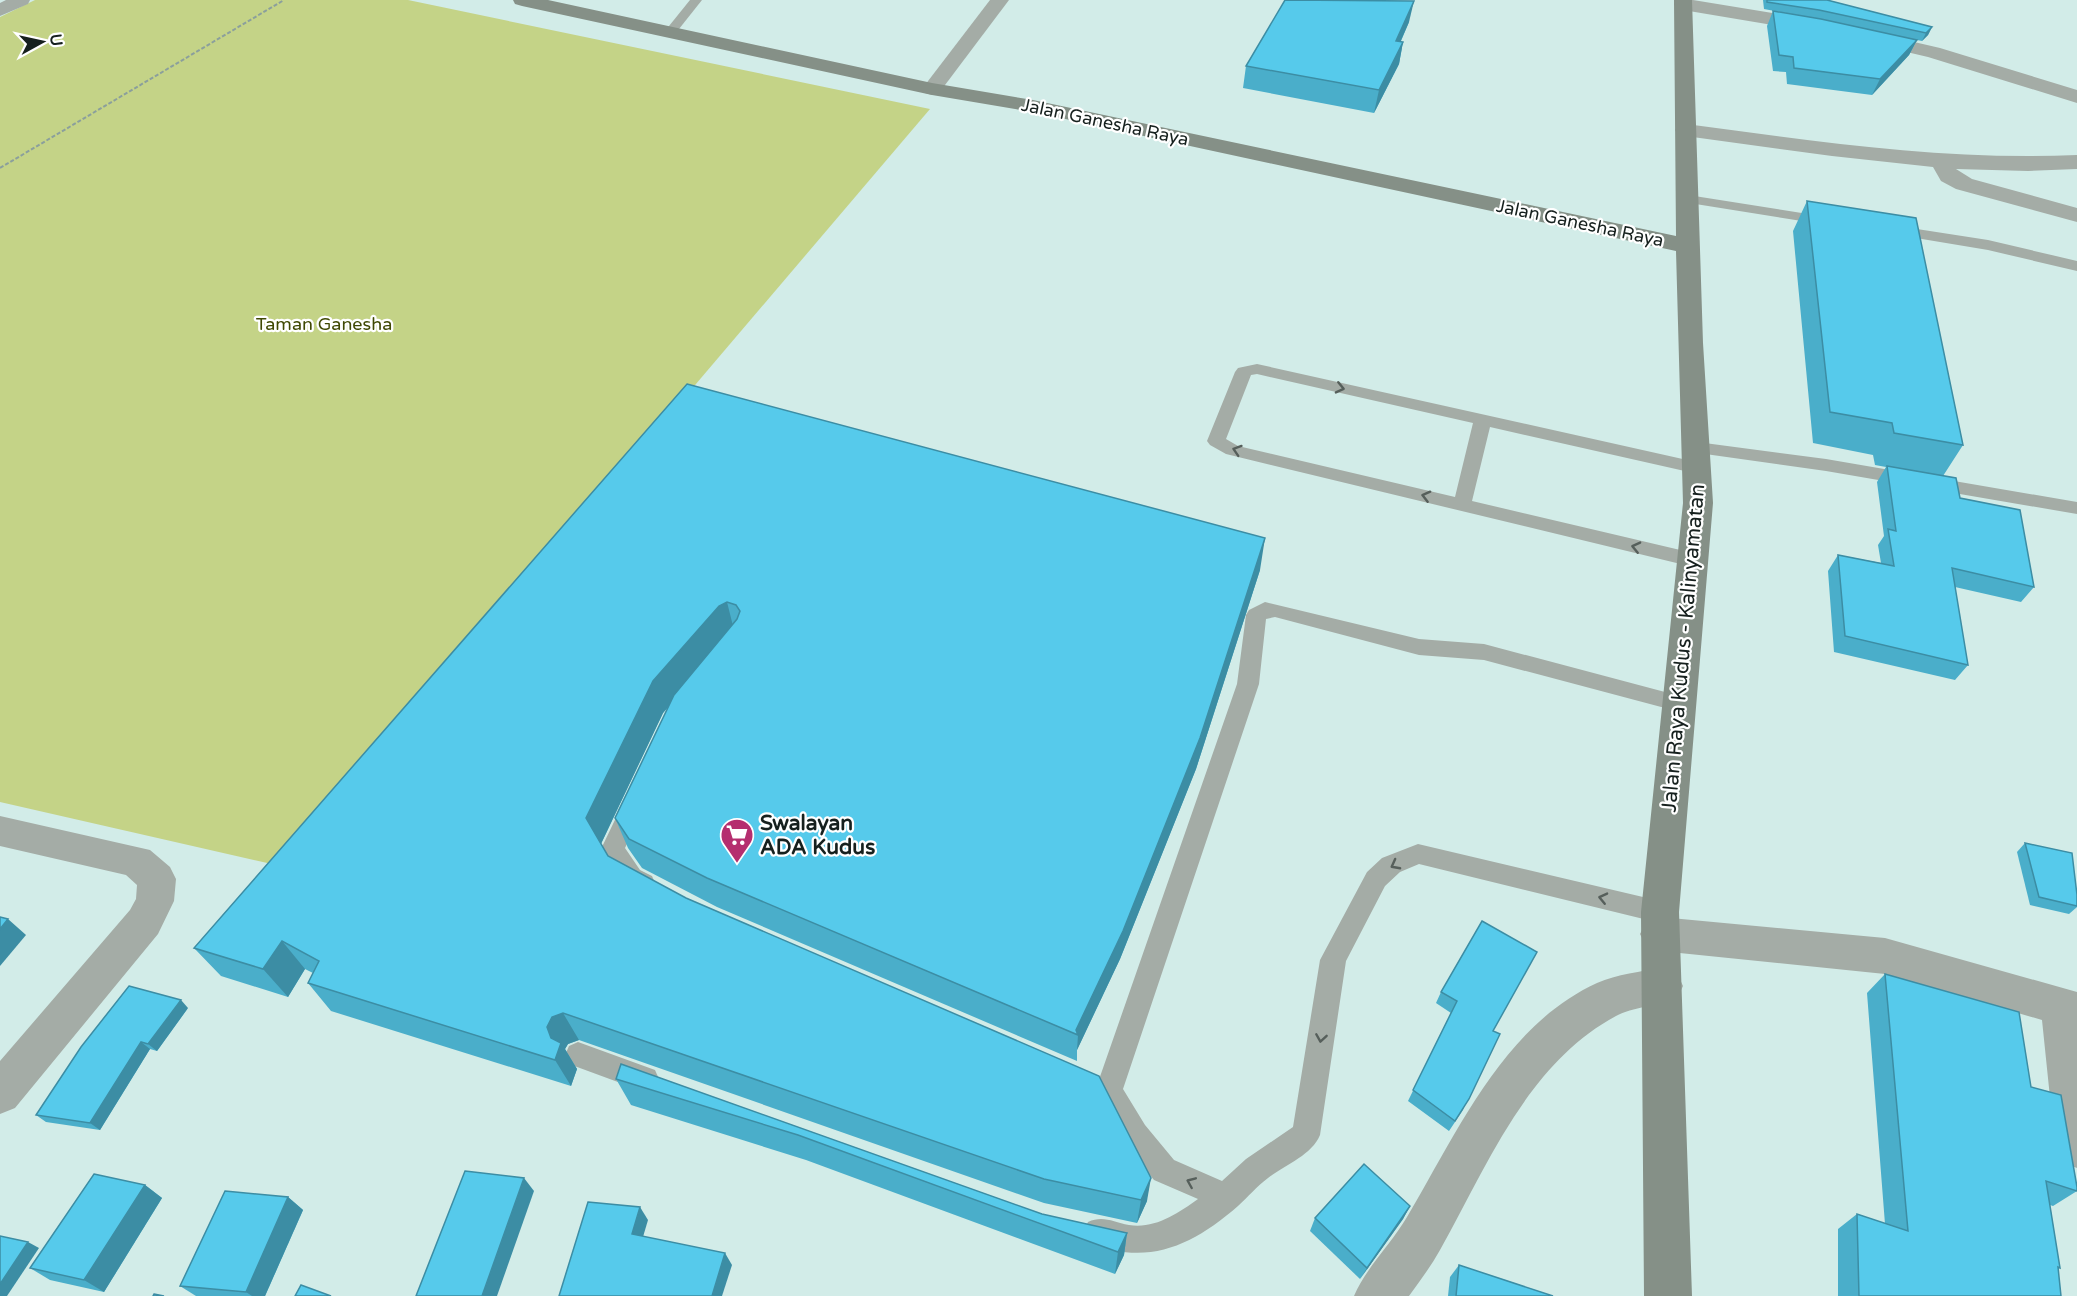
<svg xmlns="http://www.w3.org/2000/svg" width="2077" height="1296" font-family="'Varela Round',sans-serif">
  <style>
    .green { fill: #c4d387 }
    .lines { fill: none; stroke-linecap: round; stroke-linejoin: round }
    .path { stroke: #8b9f9c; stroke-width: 2; stroke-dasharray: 4 2; stroke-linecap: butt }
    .lane { fill: #a4aca6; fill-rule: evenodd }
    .street { fill: #a4aca6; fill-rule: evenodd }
    .secondary { fill: #859087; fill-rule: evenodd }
    .wall { fill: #4aaeca }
    .shaded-wall { fill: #3c8da4 }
    .building { fill: #56caeb; stroke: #3c8da4; stroke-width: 1.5 }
    .oneway { stroke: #565f5b }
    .labels { text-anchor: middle; stroke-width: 4.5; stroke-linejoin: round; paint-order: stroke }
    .far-street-label { font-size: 18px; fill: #16201e; stroke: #fff }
    .far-park-label { font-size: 18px; fill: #3f4803; stroke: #fff }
    .street-label { font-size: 21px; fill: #16201e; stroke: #fff }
    .poi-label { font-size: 21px; font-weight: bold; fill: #16201e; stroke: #fff; text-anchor: start }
  </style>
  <rect width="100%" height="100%" fill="#d2ece8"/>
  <path class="green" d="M35,0H408L930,109L285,867L0,802V17Z"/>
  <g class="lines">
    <path class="path" d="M0,168L284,0"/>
    <g class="lane">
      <path d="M690,0H702L675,34H667L665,31Z"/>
      <path d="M1688,195L1827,217L1834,221L1827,225L1683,202L1681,199Z"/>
      <path d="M1891,225L1988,240L2077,261V271L1988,250L1886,233L1883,230L1886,227Z"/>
      <path d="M1257,364L1705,464L1707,468L1705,472L1698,474L1490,427L1472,501L1693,553L1700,555L1703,560L1700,565L1693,567L1226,454L1210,445L1207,441L1235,372L1238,368ZM1257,374L1473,423L1455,497L1238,446L1226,439L1251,375Z"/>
      <path d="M1697,442L1826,459L2077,502V514L1826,471L1691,452L1688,448L1691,444Z"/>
      <path d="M1265,602L1419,639L1484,644L1680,696L1688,698L1691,704L1688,710L1680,712L1484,660L1419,655L1275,617L1266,619L1259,684L1123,1089L1145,1125L1174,1160L1222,1181L1246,1159L1293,1127L1320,960L1367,872L1382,858L1418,844L1660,901L1669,904L1672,912L1669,920L1660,923L1419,864L1400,872L1385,886L1346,961L1320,1135C1312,1155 1285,1165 1268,1178C1257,1186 1248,1197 1238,1206C1192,1246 1147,1267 1088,1242L1083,1232L1088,1222C1103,1215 1113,1222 1129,1225C1155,1229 1177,1214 1198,1199L1154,1180L1125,1145L1095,1091L1237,684L1246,615L1249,610Z"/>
      <path d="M632,798L640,801L644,808L625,848L640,870L652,876L655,883L652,890L643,893L622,884L601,849L624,801Z"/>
      <path d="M578,1042L655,1070L659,1079L655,1088L645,1092L569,1064L565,1055L569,1046Z"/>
    </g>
    <g class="street">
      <path d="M6,0H30L28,4L0,16V3Z"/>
      <path d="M990,0H1009L939,93L932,95L925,93L922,89L925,85Z"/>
      <path d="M1676,0H1693L1815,20L1822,22L1825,26L1822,30L1815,32L1683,10L1676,8L1674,4Z"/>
      <path d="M1871,32L1940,48L2077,90V103L1928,57L1864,42L1861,38L1864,34Z"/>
      <path d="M1686,124C1816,141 1945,161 2077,155V169L2028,171L1956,169L1972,179L2077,208V222L1956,189L1941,181L1933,167L1832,156L1678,135L1675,130L1678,125Z"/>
      <path d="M0,816L150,850L170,867L176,879L174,901L158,934L15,1108L0,1114V1061L130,910L136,899L137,885L126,875L0,846Z"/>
      <path d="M1660,917L1885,938L2077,992V1168L2061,1162L2055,1146L2042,1020L1885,974L1660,951L1646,946L1640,934L1646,922Z"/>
      <path d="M1663,967L1677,973L1683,986L1677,999C1659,1006 1632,1007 1616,1016C1527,1064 1487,1166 1440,1250C1431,1266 1420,1281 1409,1296H1354C1366,1268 1391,1244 1407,1217C1457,1133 1503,1026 1597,983C1617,974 1641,972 1663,967Z"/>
    </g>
    <path class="secondary" d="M513,0H548L932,83L1033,100L1676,236L1674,0H1692L1703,343L1713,503L1679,912L1692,1296H1644L1641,912L1683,503L1676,251L1033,112L932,95L522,6L515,4Z"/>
  </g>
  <g class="wall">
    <path d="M1763,0H1827L1932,27L1928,35L1922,41L1917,40L1909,55L1872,95L1787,84L1786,72L1773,71L1767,26L1773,11L1819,19L1764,9Z"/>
    <path d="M1409,22L1401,41L1403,42L1399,64L1374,113L1243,88L1246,66Z"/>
    <path d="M1807,201L1963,445L1943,476L1960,498L2034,587L2021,602L1955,587L1968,665L1955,680L1834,652L1828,571L1838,555L1881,563L1878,545L1884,536L1877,482L1886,467L1875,465L1873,455L1813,443L1793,231Z"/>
    <path d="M687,384L1260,570L1196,769L1120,959L1077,1050V1061L717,907L642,868L628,848L615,818L669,706L663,713L601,844L608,856L1147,1201L1137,1223L1044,1203L579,1040L568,1044L565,1049L577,1069L571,1086L331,1011L308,983L313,973L305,969L288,997L221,976L194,948Z"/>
    <path d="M2025,843L2077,895V907L2069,914L2030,905L2017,852Z"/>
    <path d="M1482,921L1493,1031L1463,1110L1449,1131L1408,1101L1451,1013L1436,1003L1441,992Z"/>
    <path d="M1885,974L2031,1087L2077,1187V1191L2053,1206L2050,1205L2060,1268L2058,1269L2061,1296H1838V1229L1857,1214L1885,1224L1867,993Z"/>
    <path d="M188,1008L157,1051L150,1049L100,1130L46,1122L36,1115Z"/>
    <path d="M621,1064L1042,1214L1127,1233L1124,1255L1115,1274L806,1160L631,1105L616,1079Z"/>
    <path d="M145,1185L162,1198L104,1292L50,1280L30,1268Z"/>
    <path d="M288,1197L303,1210L265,1296H196L180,1286Z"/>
    <path d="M1410,1206L1403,1219L1360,1279L1310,1231L1315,1218Z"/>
    <path d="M1459,1265L1553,1296H1448L1450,1277Z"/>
  </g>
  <g class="shaded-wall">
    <path d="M1414,1L1409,22L1391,63L1396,41Z"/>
    <path d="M1932,27L1928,35L1922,41L1926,33Z"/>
    <path d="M1917,40L1909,55L1872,95L1880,79Z"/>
    <path d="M1403,42L1399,64L1374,113L1379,90Z"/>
    <path d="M1265,538L1260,570L1196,769L1120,959L1077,1050L1078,1035L1076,1030Z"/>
    <path d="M727,602L735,634L727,638L663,713L599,848L586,818L653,681L719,606Z"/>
    <path d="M8,919L26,935L0,966V929Z"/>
    <path d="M282,941L305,969L288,997L263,969Z"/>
    <path d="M181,1000L188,1008L157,1051L148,1044Z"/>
    <path d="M563,1013L579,1040L568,1044L565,1049L577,1069L571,1086L555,1060L551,1038L547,1027L552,1017Z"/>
    <path d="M141,1042L150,1049L100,1130L90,1123Z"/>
    <path d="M524,1178L534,1191L497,1296H482Z"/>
    <path d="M1151,1178L1147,1201L1137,1223L1141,1200Z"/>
    <path d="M145,1185L162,1198L104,1292L84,1280Z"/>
    <path d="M288,1197L303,1210L265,1296H252L246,1292Z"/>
    <path d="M1410,1206L1403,1219L1360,1279L1367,1268Z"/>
    <path d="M640,1207L648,1220L640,1247L632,1234Z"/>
    <path d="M1127,1233L1124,1255L1115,1274L1118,1252Z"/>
    <path d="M28,1242L39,1248L7,1296H0V1284Z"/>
    <path d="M725,1253L732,1265L722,1296H712Z"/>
  </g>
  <g class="building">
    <path d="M1285,0L1414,1L1396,41L1403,42L1379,90L1246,66Z"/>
    <path d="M1767,0H1827L1932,27L1926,33L1819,10L1767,2Z"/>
    <path d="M1773,11L1821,19L1917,40L1880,79L1794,68L1793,57L1779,55Z"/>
    <path d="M1807,201L1916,218L1963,445L1894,433L1892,423L1830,412Z"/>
    <path d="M687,384L1265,538L1200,738L1123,931L1076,1030L1078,1035L707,878L629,839L615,818L674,695L737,619L740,611L736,605L727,602L719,606L653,681L586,818L608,856L686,898L1099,1076L1151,1178L1141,1200L1044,1179L563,1013L552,1017L547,1027L551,1038L561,1043L555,1060L308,983L319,961L282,941L263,969L194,948Z"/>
    <path d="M1887,466L1956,478L1960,498L2020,510L2034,587L1952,568L1968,665L1845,636L1838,555L1894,566L1888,529L1896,531Z"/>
    <path d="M2025,843L2072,853L2077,895V906L2039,897Z"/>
    <path d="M0,917L8,919L0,929Z"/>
    <path d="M1482,921L1537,952L1493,1031L1500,1034L1469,1099L1455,1121L1413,1090L1457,1001L1441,992Z"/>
    <path d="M1885,974L2019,1012L2031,1087L2061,1095L2077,1187V1191L2046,1181L2060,1268L2058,1267L2061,1296H1859L1857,1214L1908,1231Z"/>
    <path d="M129,986L181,1000L148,1044L141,1042L90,1123L36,1115L81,1047Z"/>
    <path d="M621,1064L1042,1214L1127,1233L1118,1252L798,1135L616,1079Z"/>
    <path d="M1364,1164L1410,1206L1367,1268L1315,1218Z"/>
    <path d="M465,1171L524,1178L482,1296H416Z"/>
    <path d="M94,1174L145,1185L84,1280L30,1268Z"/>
    <path d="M225,1191L288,1197L246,1292L180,1286Z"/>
    <path d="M588,1202L640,1207L632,1234L725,1253L712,1296H559Z"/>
    <path d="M0,1236L28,1242L0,1284Z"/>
    <path d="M1459,1265L1553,1296H1456Z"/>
    <path d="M301,1285L331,1296H295Z"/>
    <path d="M154,1294L164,1296H153Z"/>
  </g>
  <defs><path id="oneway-chevron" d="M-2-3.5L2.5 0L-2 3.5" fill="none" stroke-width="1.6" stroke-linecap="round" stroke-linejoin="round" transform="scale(1.5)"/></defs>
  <g class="oneway">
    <use href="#oneway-chevron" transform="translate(1340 388) rotate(13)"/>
    <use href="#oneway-chevron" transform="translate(1237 450) rotate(-162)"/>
    <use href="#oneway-chevron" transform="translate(1426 496) rotate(-166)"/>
    <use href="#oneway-chevron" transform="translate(1636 547) rotate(-167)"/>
    <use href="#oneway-chevron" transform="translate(1395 865) rotate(152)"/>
    <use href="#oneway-chevron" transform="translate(1603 898) rotate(-167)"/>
    <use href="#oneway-chevron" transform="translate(1321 1038) rotate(99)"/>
    <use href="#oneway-chevron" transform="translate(1191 1182) rotate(-157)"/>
  </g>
  <defs>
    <g id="supermarket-pin" transform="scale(1.725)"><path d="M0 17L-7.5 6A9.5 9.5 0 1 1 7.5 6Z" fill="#b52e6f" stroke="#fff"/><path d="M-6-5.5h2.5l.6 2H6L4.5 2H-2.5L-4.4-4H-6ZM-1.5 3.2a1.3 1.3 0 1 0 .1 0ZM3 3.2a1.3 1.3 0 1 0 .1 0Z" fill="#fff"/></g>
  </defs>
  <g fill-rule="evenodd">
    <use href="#supermarket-pin" x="737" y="835"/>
  </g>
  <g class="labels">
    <g class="far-street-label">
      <text transform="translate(1105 122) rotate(12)" y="6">Jalan Ganesha Raya</text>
      <text transform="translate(1580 223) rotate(12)" y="6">Jalan Ganesha Raya</text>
    </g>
    <g class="far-park-label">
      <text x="324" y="330">Taman Ganesha</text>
    </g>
    <g class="street-label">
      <text transform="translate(1683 648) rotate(-85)" y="7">Jalan Raya Kudus - Kalinyamatan</text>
    </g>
    <g class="poi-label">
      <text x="760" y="830">Swalayan<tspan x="760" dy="24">ADA Kudus</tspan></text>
    </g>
  </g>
  <g transform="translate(42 42) rotate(82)" stroke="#ffffff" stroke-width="4.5" paint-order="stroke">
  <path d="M0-4.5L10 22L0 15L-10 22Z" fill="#16201e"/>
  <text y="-9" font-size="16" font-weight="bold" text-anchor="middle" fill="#16201e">U</text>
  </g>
</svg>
